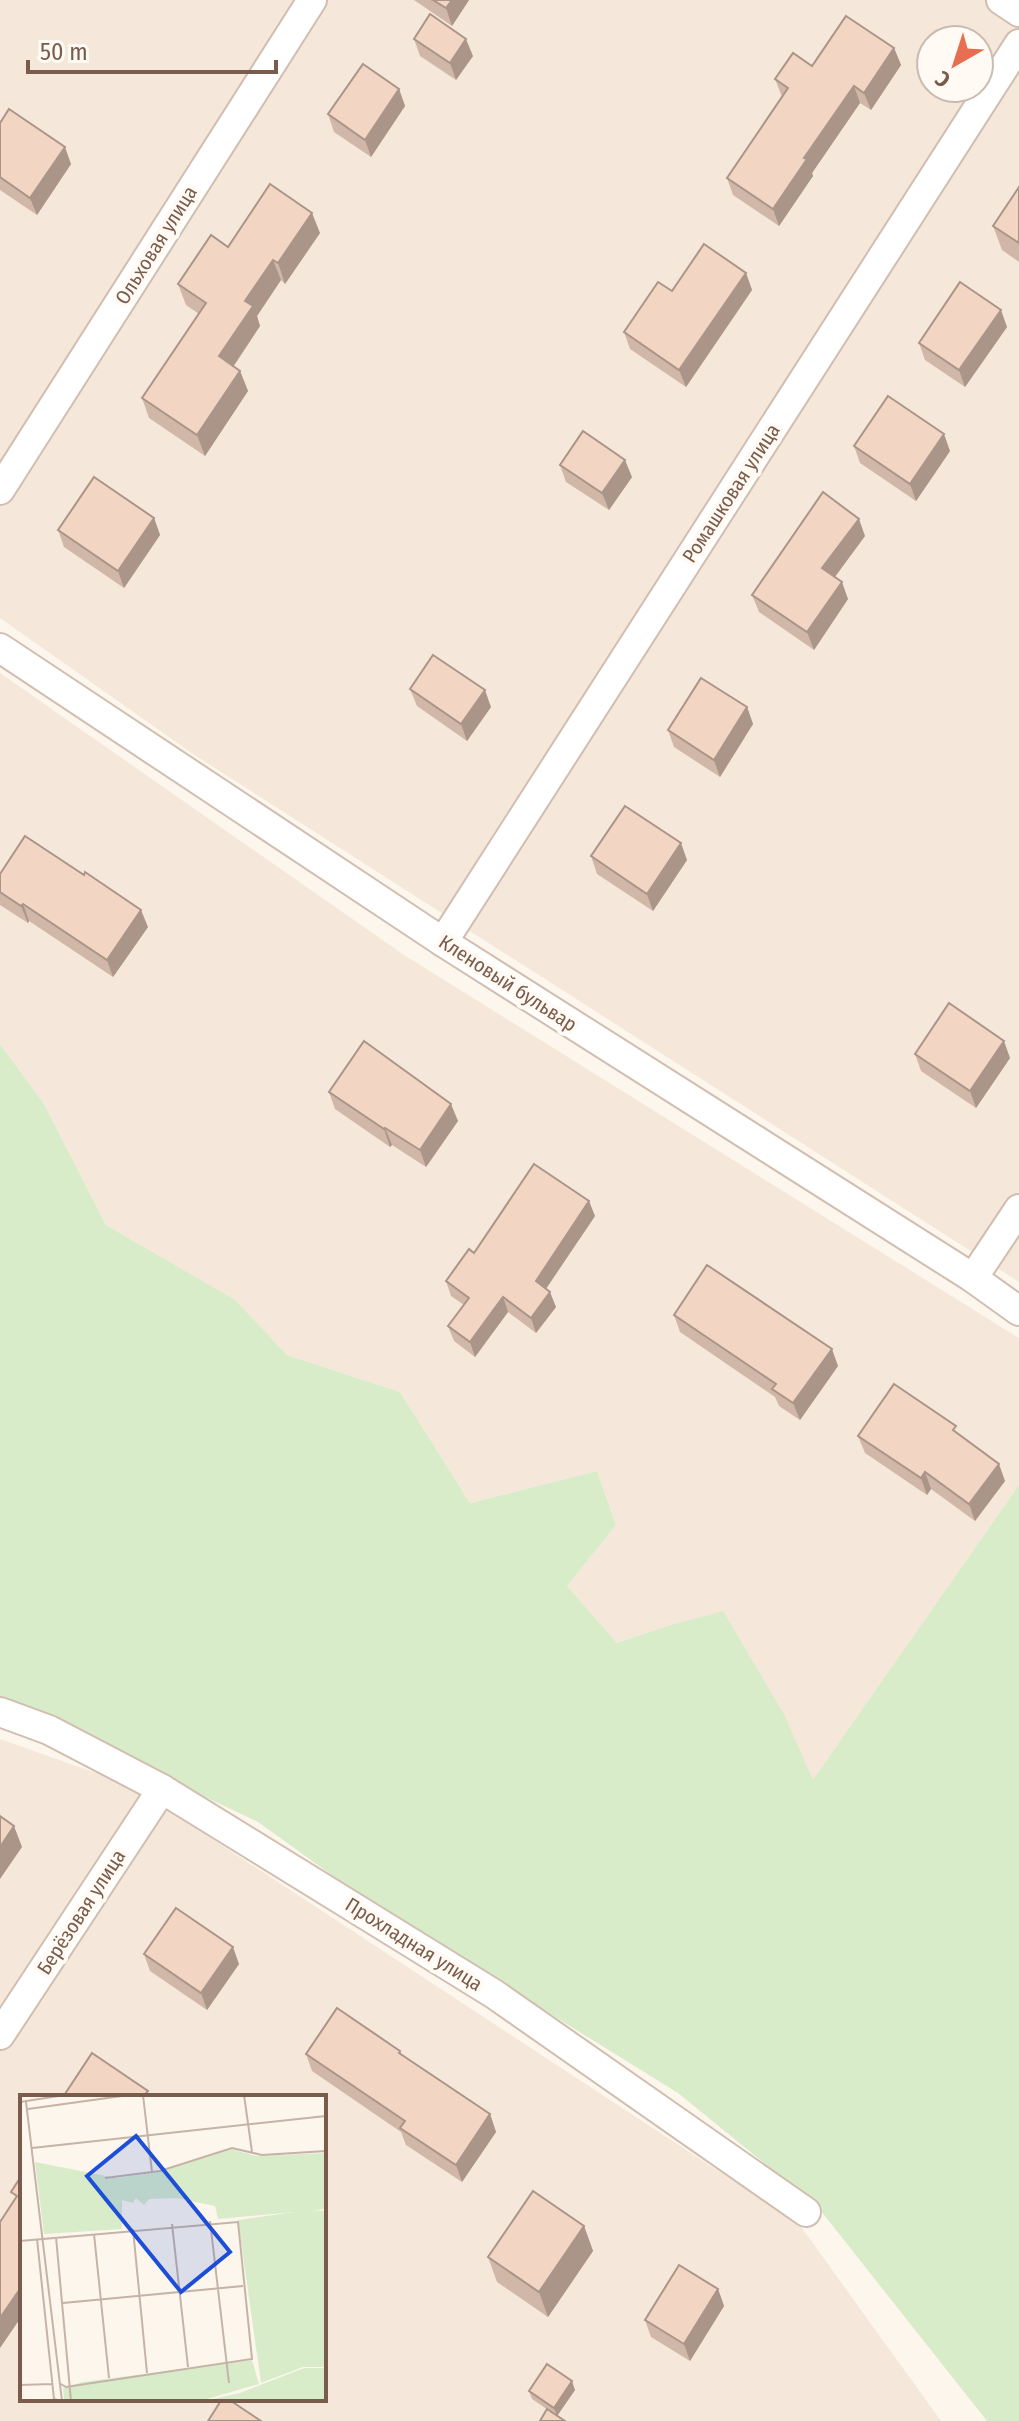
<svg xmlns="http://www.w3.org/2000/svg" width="1019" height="2421" font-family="'Fira Sans Condensed',sans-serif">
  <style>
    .residential { fill: #f5e8da; fill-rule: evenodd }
    .green { fill: #d8ecc9 }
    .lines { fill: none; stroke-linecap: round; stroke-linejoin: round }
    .street-casing { stroke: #d1beb0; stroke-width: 32 }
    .street { stroke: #fff; stroke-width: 28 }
    .wall { fill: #d1b7a8 }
    .shaded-wall { fill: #aa9588 }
    .building { fill: #f3d5c3; stroke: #aa9588; stroke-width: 2 }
    .labels { text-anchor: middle; stroke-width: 8; stroke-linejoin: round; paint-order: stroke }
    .street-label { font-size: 20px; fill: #7a5c4d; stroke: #fffaf3 }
    .inset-road { fill: none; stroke: #c5b3a7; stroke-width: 2 }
    .view { fill: #1d4ed8; fill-opacity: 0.15; stroke: #1d4ed8; stroke-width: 4 }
    .inset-edge { fill: none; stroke: #7a5c4d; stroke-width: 4 }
  </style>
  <rect width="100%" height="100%" fill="#fdf6ec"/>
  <g class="residential">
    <path d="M0,0H1019V1282L193,754L0,618ZM931,40H979V88H931Z"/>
    <path d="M0,673L404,955L1019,1338V1485L813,1781L785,1716L664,1627L617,1643L567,1586L616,1525L597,1471L470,1503L400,1392L287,1355L234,1300L106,1225L44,1104L0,1044Z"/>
    <path d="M0,1739L130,1785L799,2224L941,2421H0ZM22,2097H324V2399H22Z"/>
  </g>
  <path class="green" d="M0,1044L44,1104L106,1225L235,1300L287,1355L400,1392L470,1503L597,1471L616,1525L567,1586L617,1643L664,1627L723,1611L785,1716L813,1780L1019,1485V2421H987L817,2206L678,2093L365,1899L258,1822L0,1700Z"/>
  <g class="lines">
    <g class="street-casing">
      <g id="street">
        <path d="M1001,0L1019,12"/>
        <path d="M0,490L312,0"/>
        <path d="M0,648L443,942L973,1278L1019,1311"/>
        <path d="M443,942L1019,44"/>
        <path d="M973,1278L1019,1209"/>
        <path d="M0,1712L49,1730L162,1789L494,1994L806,2212"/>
        <path d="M0,2035L162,1789"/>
      </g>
    </g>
    <use href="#street" class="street"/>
  </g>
  <g class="wall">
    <path d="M414,0H469L452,26Z"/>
    <path d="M414,39L473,56L456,80L420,56Z"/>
    <path d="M894,48L901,65L871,110L860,103L812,173L813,176L779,226L733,195L727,178L782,97L775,79L812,66Z"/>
    <path d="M399,89L405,106L371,157L334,132L328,114Z"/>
    <path d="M0,123L71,164L37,215L0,190Z"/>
    <path d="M1019,187V262L1002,250L993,226Z"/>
    <path d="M320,233L285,284L281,280L257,316L260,326L234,366L240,371L248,391L205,456L149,418L142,398L199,314L186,305L178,284Z"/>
    <path d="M746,273L752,290L686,387L630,349L624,332L672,291Z"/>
    <path d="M1007,327L965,387L925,360L919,343Z"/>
    <path d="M854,446L950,451L916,501L860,463Z"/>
    <path d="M560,465L632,477L609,510L566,482Z"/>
    <path d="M154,518L160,535L124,588L64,547L58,530Z"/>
    <path d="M865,536L835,577L848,599L814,650L759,612L752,595Z"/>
    <path d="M410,689L491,707L467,741L417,706Z"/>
    <path d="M747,707L753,724L720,777L674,747L668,730Z"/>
    <path d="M591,856L687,860L653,911L597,874Z"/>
    <path d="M0,874L148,927L113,977L29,921L28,923L0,905Z"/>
    <path d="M915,1054L1010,1058L976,1108L921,1071Z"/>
    <path d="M329,1092L458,1121L426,1167L392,1145L390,1147L335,1109Z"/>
    <path d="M595,1216L546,1289L556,1307L536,1333L508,1312L475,1357L454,1341L448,1326L464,1305L451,1296L446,1281L474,1253Z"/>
    <path d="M674,1315L838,1366L800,1420L779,1406L775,1397L680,1332Z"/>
    <path d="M959,1435L1005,1481L975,1521L931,1489L927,1495L865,1453L858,1436Z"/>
    <path d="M144,1954L239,1964L207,2010L150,1971Z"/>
    <path d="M400,2051L402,2056L490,2114L496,2132L462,2182L406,2145L401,2132L312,2071L306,2054Z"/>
    <path d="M584,2226L593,2251L548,2317L497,2282L488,2257Z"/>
    <path d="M718,2289L724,2306L690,2361L651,2337L645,2320Z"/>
    <path d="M575,2390L557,2416L532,2399L529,2391Z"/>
  </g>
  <g class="shaded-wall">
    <path d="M452,0H469L452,26L446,8Z"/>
    <path d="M466,39L473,56L456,80L450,63Z"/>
    <path d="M894,48L901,65L871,110L864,93Z"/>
    <path d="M854,86L860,103L812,173L813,176L779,226L773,209L804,158Z"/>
    <path d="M399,89L405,106L371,157L365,140Z"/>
    <path d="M65,147L71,164L37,215L30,198Z"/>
    <path d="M312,213L320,233L285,284L278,263Z"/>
    <path d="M273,260L281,280L257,316L260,326L226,377L219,356L245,301Z"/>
    <path d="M746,273L752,290L686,387L679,370Z"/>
    <path d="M1001,310L1007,327L965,387L959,370Z"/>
    <path d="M240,371L248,391L205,456L197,435Z"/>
    <path d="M944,434L950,451L916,501L910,484Z"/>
    <path d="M625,460L632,477L609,510L602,493Z"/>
    <path d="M154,518L160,535L124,588L118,571Z"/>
    <path d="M859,519L865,536L828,586L822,568Z"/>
    <path d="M842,582L848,599L814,650L807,632Z"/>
    <path d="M485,690L491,707L467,741L461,724Z"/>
    <path d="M747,707L753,724L720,777L714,760Z"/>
    <path d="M681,843L687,860L653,911L647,894Z"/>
    <path d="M23,904L29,921L28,923L21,906Z"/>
    <path d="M141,910L148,927L113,977L107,960Z"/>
    <path d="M1004,1041L1010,1058L976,1108L970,1091Z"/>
    <path d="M451,1104L458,1121L426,1167L420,1150Z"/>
    <path d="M385,1128L392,1145L390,1147L384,1129Z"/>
    <path d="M589,1201L595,1216L541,1296L536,1281Z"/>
    <path d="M550,1292L556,1307L536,1333L531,1318Z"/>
    <path d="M503,1297L508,1312L475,1357L470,1342Z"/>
    <path d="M832,1349L838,1366L800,1420L793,1403Z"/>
    <path d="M999,1464L1005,1481L975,1521L969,1504Z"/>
    <path d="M925,1472L931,1489L927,1495L921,1478Z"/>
    <path d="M14,1826L22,1847L0,1879V1847Z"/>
    <path d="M233,1947L239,1964L207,2010L201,1993Z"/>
    <path d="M490,2114L496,2132L462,2182L456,2165Z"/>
    <path d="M584,2226L593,2251L548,2317L539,2292Z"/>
    <path d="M22,2286V2316L0,2348V2318Z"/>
    <path d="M718,2289L724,2306L690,2361L684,2344Z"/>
    <path d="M572,2381L575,2390L557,2416L554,2408Z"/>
  </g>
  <g class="building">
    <path d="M433,0H452L446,8Z"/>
    <path d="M430,14L466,39L450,63L414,39Z"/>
    <path d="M846,16L894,48L864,93L854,86L804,158L807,159L773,209L727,178L788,88L775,79L793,53L812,66Z"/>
    <path d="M363,64L399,89L365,140L328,114Z"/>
    <path d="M9,109L65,147L30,198L0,177V123Z"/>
    <path d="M270,184L312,213L278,263L273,260L245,301L253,306L219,356L240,371L197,435L142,398L206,303L178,284L211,235L228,247Z"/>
    <path d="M1019,187V243L993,226Z"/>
    <path d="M704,244L746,273L679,370L624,332L658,282L672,291Z"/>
    <path d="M960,282L1001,310L959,370L919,343Z"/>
    <path d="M888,396L944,434L910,484L854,446Z"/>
    <path d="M583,431L625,460L602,493L560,465Z"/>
    <path d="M94,477L154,518L118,571L58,530Z"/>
    <path d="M823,492L859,519L822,568L842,582L807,632L752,595Z"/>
    <path d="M433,655L485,690L461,724L410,689Z"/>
    <path d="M701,678L747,707L714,760L668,730Z"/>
    <path d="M625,806L681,843L647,894L591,856Z"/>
    <path d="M25,836L84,875L85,872L141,910L107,960L23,904L21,906L0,892V874Z"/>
    <path d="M949,1003L1004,1041L970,1091L915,1054Z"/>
    <path d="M364,1041L451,1104L420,1150L385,1128L384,1129L329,1092Z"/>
    <path d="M534,1164L589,1201L536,1281L550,1292L531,1318L503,1297L470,1342L448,1326L469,1298L446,1281L469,1249L474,1253Z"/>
    <path d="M707,1265L832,1349L793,1403L772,1389L776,1384L674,1315Z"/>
    <path d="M894,1384L956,1426L953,1430L999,1464L969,1504L925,1472L921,1478L858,1436Z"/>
    <path d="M0,1816L14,1826L0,1847Z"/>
    <path d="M176,1908L233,1947L201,1993L144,1954Z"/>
    <path d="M337,2008L400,2051L399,2053L490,2114L456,2165L400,2128L405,2121L306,2054Z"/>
    <path d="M92,2053L148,2091L143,2097H63Z"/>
    <path d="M22,2175V2286L0,2318V2222L17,2196L11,2192Z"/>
    <path d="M533,2191L584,2226L539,2292L488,2257Z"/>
    <path d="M679,2265L718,2289L684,2344L645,2320Z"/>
    <path d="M547,2364L572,2381L554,2408L529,2391Z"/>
    <path d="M222,2399H228L261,2421H208Z"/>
    <path d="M547,2409L565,2421H540Z"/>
  </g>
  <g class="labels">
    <g class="street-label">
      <text transform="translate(156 245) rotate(-58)" y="7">Ольховая улица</text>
      <text transform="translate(731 493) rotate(-57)" y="7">Ромашковая улица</text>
      <text transform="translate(508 983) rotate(33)" y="7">Кленовый бульвар</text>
      <text transform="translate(81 1912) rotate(-57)" y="7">Берёзовая улица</text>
      <text transform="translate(414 1944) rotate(32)" y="7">Прохладная улица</text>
    </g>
  </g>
  <g transform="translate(20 2095)">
    <rect width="306" height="306" fill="#fdf6ec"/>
    <path d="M211,54L236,61L306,58V114L198,124L195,111L157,103L129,104L124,110L116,103L113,108L102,105V134L24,139L15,67L96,83L140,77ZM288,115L306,116V272H283L241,288L218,125ZM232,265L239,289L180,306L44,305L43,293L62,287ZM284,273H306V306H184L220,298Z" fill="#d8ecc9"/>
    <path class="inset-road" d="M123,0L132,77M224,0L232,57M0,7L45,0M6,7L42,306M8,14L109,0M12,53L306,21M85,83L140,76L212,53L242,60L306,56M190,126L209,288M152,129L168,272M113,134L127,278M74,139L89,283M36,142L51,306M17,144L34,304L40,306M0,146L218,127L232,264L46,292L39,288M43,208L223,191M0,290L32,289"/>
    <path class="view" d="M116,41L210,157L161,197L67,81Z"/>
    <rect width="306" height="306" class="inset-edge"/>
  </g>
  <g transform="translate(955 64) rotate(219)"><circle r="38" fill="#fffaf3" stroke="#cabbb1" stroke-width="2"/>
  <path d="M0-6L14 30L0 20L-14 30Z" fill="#e76f51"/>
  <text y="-12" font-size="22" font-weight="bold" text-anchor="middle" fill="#7a5c4d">С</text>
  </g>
  <path d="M28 60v12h248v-12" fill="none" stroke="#7a5c4d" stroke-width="4"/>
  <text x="40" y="60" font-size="24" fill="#7a5c4d" stroke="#fffaf3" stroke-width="6" paint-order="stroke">50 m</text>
</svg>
